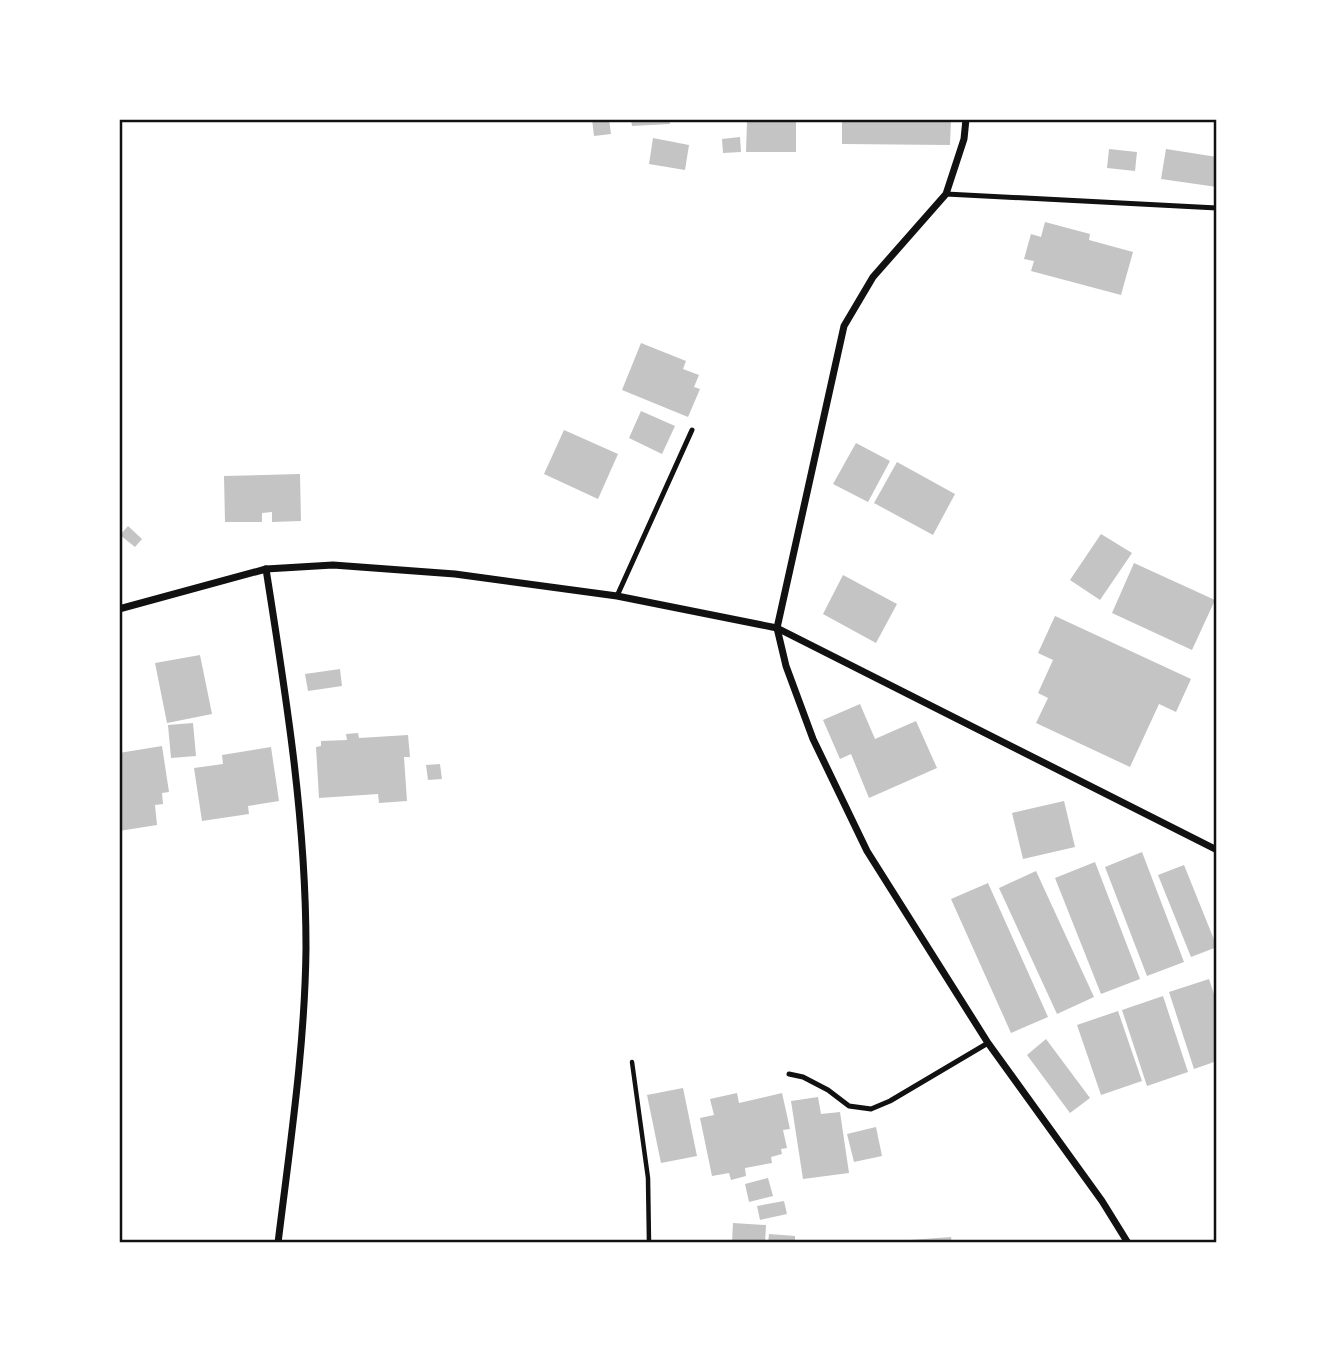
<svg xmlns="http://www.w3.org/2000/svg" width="1336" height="1362" font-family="Manrope,sans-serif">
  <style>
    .building { fill: #c4c4c4 }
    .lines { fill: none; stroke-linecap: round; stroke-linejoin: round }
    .path { stroke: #111; stroke-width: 4.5 }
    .service { stroke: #111; stroke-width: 5 }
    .minor { stroke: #111; stroke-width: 7 }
    .neatline { fill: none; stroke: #111; stroke-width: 2.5 }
  </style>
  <rect width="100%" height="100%" fill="#fff"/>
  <g class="building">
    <path d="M592,119H609L611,134L594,136Z"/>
    <path d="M631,119H669L670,124L632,126Z"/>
    <path d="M842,119H951L950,145L842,144Z"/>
    <path d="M747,122H796V152H746Z"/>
    <path d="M740,137L741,152L723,153L722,139Z"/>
    <path d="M653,138L689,145L685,170L649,164Z"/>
    <path d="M1109,149L1137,152L1135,171L1107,168Z"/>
    <path d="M1166,149L1217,157V187L1161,179Z"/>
    <path d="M1045,222L1090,234L1089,240L1133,252L1121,295L1031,271L1034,261L1024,259L1031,234L1041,237Z"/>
    <path d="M641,343L686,361L683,369L699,375L694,387L700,389L688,417L622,390Z"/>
    <path d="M641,411L675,426L662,454L629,438Z"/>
    <path d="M564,430L618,454L598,499L544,474Z"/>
    <path d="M856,443L890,461L868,502L833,484Z"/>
    <path d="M897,462L955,494L933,535L874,503Z"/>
    <path d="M300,474L301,521L272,522V512L262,513V522H225L224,476Z"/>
    <path d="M128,526L142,539L135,547L120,535Z"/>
    <path d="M1101,534L1132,553L1100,600L1070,580Z"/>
    <path d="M1134,563L1215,600L1192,650L1112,613Z"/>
    <path d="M843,575L897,604L876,643L823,614Z"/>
    <path d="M1055,616L1191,679L1176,712L1159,704L1130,767L1036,723L1048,698L1038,693L1053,660L1038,653Z"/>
    <path d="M200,655L212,714L167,723L155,663Z"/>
    <path d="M340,669L342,686L308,691L305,674Z"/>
    <path d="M860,704L875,739L916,721L937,768L869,798L851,754L840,759L823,720Z"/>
    <path d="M193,723L196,756L171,758L168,725Z"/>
    <path d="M358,733L359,738L408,735L410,757H404L407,801L379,803L378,794L319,798L316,747L321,746V741L347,740L346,734Z"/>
    <path d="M162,746L169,792L162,793L163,804L155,805L157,825L119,831V753Z"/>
    <path d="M271,747L279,801L248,806L249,814L202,821L194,768L223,764L222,755Z"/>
    <path d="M440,764L442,779L428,780L426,765Z"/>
    <path d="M1064,801L1075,847L1023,859L1012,813Z"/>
    <path d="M1142,852L1184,962L1147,976L1105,867Z"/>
    <path d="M1095,862L1140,979L1101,994L1055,878Z"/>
    <path d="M1184,865L1217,947L1191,957L1158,875Z"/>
    <path d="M1036,871L1094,997L1057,1014L999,888Z"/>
    <path d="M988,883L1048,1017L1011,1033L951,899Z"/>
    <path d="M1209,979L1217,1003V1061L1194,1069L1169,992Z"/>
    <path d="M1163,996L1188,1072L1147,1086L1122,1010Z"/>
    <path d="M1118,1011L1142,1081L1101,1095L1077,1025Z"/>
    <path d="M1046,1039L1090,1098L1070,1113L1027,1055Z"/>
    <path d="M683,1088L697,1156L661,1163L647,1095Z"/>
    <path d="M737,1093L739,1103L782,1093L790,1129L783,1130L787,1148L781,1149L782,1154L771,1157L772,1163L745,1168L746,1176L731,1180L729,1173L712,1176L700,1118L714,1115L710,1099Z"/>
    <path d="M818,1097L821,1114L840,1112L849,1173L803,1179L791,1101Z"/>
    <path d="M876,1127L882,1156L854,1162L847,1134Z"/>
    <path d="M768,1178L773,1196L749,1202L745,1184Z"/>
    <path d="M784,1201L787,1214L760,1220L757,1206Z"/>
    <path d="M733,1223L766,1225L765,1243H732Z"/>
    <path d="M769,1234L795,1236V1243H768Z"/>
    <path d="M951,1237L952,1243H910V1240Z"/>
  </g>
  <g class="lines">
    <path class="path" d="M632,1062L648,1178L649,1243"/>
    <g class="service">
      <path d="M946,194L1217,208"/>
      <path d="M617,596L692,430"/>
      <path d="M789,1074L803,1077L828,1090L849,1106L871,1109L890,1101L988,1043"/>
    </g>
    <g class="minor">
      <path d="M966,119L964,139L946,194L873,277L844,326L777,628L786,666L813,739L867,851L988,1043L1102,1201L1128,1243"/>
      <path d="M266,569C286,696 306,819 306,948C305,1046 290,1145 278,1243"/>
      <path d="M119,609L266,569L333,565L455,574L617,596L777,628L1217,850"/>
    </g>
  </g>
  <rect width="1336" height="1362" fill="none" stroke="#ffffff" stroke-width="242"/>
  <rect x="121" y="121" width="1094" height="1120" class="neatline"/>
</svg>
